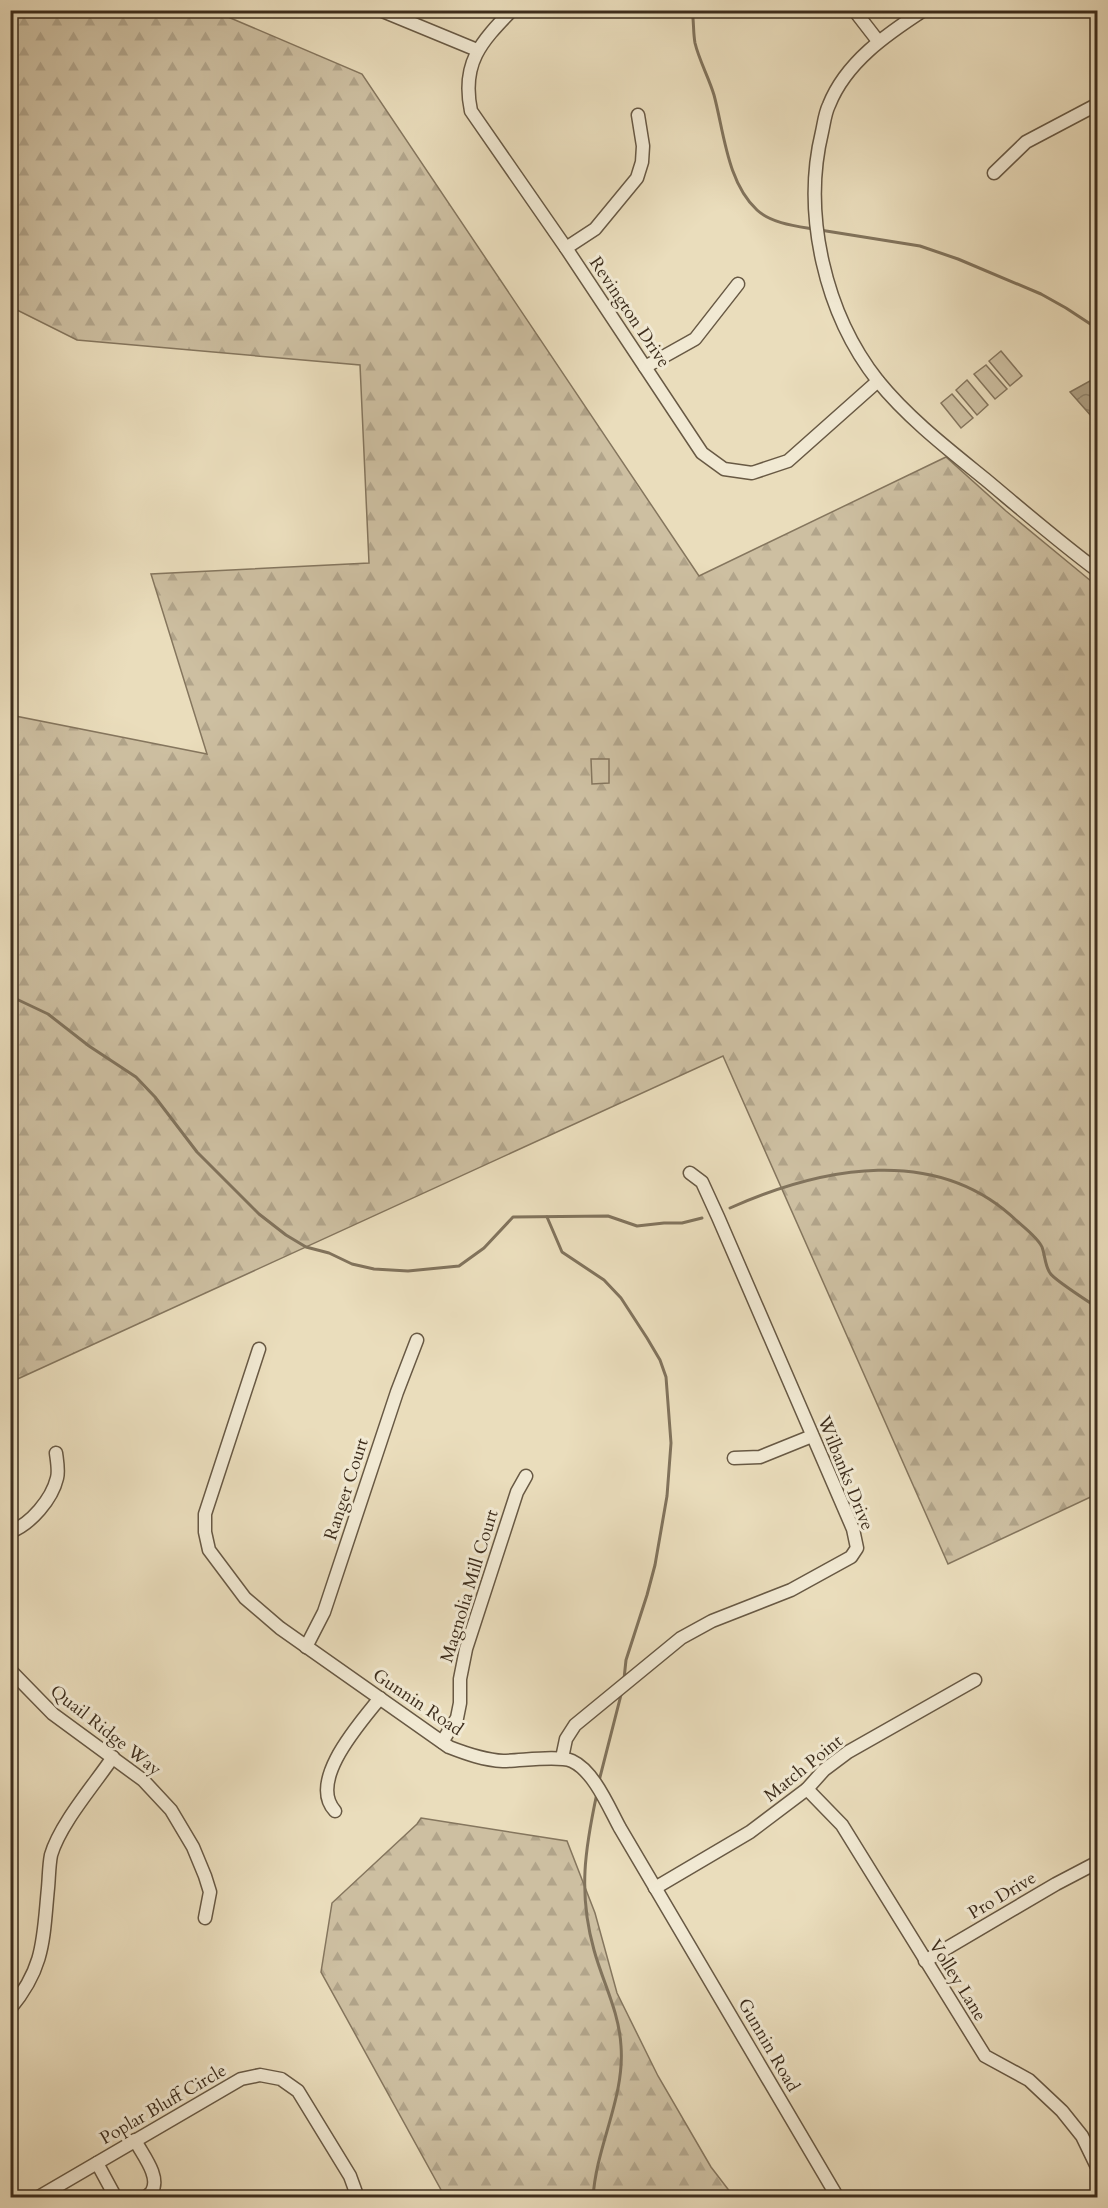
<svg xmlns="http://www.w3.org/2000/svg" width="1108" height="2208" font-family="Cardo,serif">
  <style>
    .forest { fill: url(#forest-firs); stroke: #85765e; stroke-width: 1.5 }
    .garden { fill: #cdbfa1; stroke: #85765e; stroke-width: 1.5 }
    .water { fill: url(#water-waves); stroke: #81735c; stroke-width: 1.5 }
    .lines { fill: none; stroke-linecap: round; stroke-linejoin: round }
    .stream { stroke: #81735c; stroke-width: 3 }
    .minor-casing { stroke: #685944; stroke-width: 15 }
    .minor { stroke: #f1e9d3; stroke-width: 12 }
    .labels { text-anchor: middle; stroke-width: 6; stroke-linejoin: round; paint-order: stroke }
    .street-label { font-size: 18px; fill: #3d2d1c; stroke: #f1e9d3 }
  </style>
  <defs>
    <pattern id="forest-firs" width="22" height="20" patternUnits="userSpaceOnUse" patternTransform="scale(1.5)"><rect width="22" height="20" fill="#cdbfa1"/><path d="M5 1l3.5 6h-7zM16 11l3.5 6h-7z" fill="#b1a48a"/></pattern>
    <pattern id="water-waves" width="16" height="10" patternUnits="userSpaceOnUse" patternTransform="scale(1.5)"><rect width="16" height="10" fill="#afa186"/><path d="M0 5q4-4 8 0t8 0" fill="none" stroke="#90846d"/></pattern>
  </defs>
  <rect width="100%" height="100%" fill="#eaddbc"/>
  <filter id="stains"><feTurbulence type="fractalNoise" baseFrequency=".00333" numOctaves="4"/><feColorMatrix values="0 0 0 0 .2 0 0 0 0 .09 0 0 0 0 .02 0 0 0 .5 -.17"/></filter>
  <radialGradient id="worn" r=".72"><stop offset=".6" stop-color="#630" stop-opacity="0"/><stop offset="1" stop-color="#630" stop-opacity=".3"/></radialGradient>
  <g class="forest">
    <path d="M11,11H214L362,74L699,576L946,457L1006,511L1097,586V1494L948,1564L723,1056L11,1382L10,715L207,754L151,574L369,563L360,365L77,340L11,307Z"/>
    <path d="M421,1818L567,1841L595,1913L617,1993L658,2076L711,2167L734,2197H445L321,1972L332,1903L417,1824Z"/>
  </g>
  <g class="garden">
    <path d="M1001,351L1022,376L1010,386L989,361Z"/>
    <path d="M986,365L1007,389L995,399L974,374Z"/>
    <path d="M967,380L988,405L977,415L956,390Z"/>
    <path d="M952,394L973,418L961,428L941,403Z"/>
    <path d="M591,759H609V783L592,784Z"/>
  </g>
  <path class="water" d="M1097,377V424L1095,425L1092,417L1070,392Z"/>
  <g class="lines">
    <g class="stream">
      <path d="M692,10C694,21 693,32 695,43C699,60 709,78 714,95C724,132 727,182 757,210C771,223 795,226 813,229"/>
      <path d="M820,230L920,246L958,259L1041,294L1066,308L1098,329"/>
      <path d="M10,996L48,1014L89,1046L136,1077L155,1097L197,1152L259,1214L286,1235L306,1247L329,1253L352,1264L374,1269L408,1271L459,1266L484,1248L513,1217L608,1216L637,1226L664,1223H682L702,1218"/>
      <path d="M730,1208C822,1167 937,1144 1017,1221C1025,1228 1038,1238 1042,1247C1045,1255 1045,1266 1050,1273C1053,1279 1089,1302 1098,1308"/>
      <path d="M547,1217L562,1252L604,1280L621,1298L647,1338L660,1360L666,1377L671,1443L667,1496L655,1565L647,1595L626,1660L624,1679"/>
      <path d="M599,1781L622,1691"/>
      <path d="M593,2198C596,2146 625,2098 621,2046C619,2011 603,1983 594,1950C578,1893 585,1849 597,1793"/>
    </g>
    <g class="minor-casing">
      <g id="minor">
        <path d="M380,10L477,50"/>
        <path d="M512,10C481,42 461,63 471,111L566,248L702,453L724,469L752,473L788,461L878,381"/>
        <path d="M854,10L878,41"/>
        <path d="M924,10C887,34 846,62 829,105C825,113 824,123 822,132C802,214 825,314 878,381C908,418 948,449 985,479C1022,510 1059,542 1098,571"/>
        <path d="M994,173L1026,142L1098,104"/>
        <path d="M566,248L595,229L637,178L642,162L643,146L638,115"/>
        <path d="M645,367L695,339L738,284"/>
        <path d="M259,1349L205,1514V1532L209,1550L245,1598L280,1628L449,1747C467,1754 484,1760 503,1761C521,1761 558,1755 572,1761C594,1771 609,1808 620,1828L838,2198"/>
        <path d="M734,1458L760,1457L812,1436"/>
        <path d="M10,1532C31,1524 52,1499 57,1478C59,1471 57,1461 56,1453"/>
        <path d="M306,1647L324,1612L397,1392L417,1340"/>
        <path d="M10,1670L53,1714L143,1780L171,1810L193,1847L205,1876L210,1892L205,1918"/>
        <path d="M442,1742L457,1718L460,1703V1679L466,1649L517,1492L526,1476"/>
        <path d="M562,1758L566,1739L575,1725L681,1638L712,1621L791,1590L851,1557L857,1548L853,1529L718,1217L702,1182L690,1173"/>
        <path d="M807,1789L842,1825L985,2056L1029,2080L1062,2111L1082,2136L1098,2169"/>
        <path d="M335,1811C307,1781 361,1722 380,1698"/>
        <path d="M655,1888L750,1832L807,1789L824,1770L848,1752L975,1680"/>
        <path d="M925,1961L1056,1884L1098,1862"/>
        <path d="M10,2009C45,1967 43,1939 48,1888C49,1877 49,1865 51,1855C60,1824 94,1785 113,1757"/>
        <path d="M135,2140C141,2153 161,2176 152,2191C151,2194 147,2195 145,2198"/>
        <path d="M97,2163L116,2198"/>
        <path d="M37,2198L241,2079L260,2075L281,2079L298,2091L350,2176L358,2198"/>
      </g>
    </g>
    <use href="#minor" class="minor"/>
  </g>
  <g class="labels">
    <g class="street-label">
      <text transform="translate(630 312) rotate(56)" y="6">Revington Drive</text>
      <text transform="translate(846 1473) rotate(68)" y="6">Wilbanks Drive</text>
      <text transform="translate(346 1489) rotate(-72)" y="6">Ranger Court</text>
      <text transform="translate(469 1586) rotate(-73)" y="6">Magnolia Mill Court</text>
      <text transform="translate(418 1702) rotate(34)" y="6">Gunnin Road</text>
      <text transform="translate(106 1730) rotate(38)" y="6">Quail Ridge Way</text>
      <text transform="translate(803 1768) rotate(-39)" y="6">Match Point</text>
      <text transform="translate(1002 1895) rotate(-31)" y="6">Pro Drive</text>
      <text transform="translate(958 1980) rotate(58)" y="6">Volley Lane</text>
      <text transform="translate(769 2045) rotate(60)" y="6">Gunnin Road</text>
      <text transform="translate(163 2104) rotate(-30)" y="6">Poplar Bluff Circle</text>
    </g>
  </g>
  <rect width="1108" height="2208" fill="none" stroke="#eaddbc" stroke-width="36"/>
  <rect x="12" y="12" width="1084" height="2184" fill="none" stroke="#3d2d1c" stroke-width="3"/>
  <rect x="18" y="18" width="1072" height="2172" fill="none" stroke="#3d2d1c" stroke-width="1.5"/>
  <rect width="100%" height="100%" filter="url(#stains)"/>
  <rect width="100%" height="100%" fill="url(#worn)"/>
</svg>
